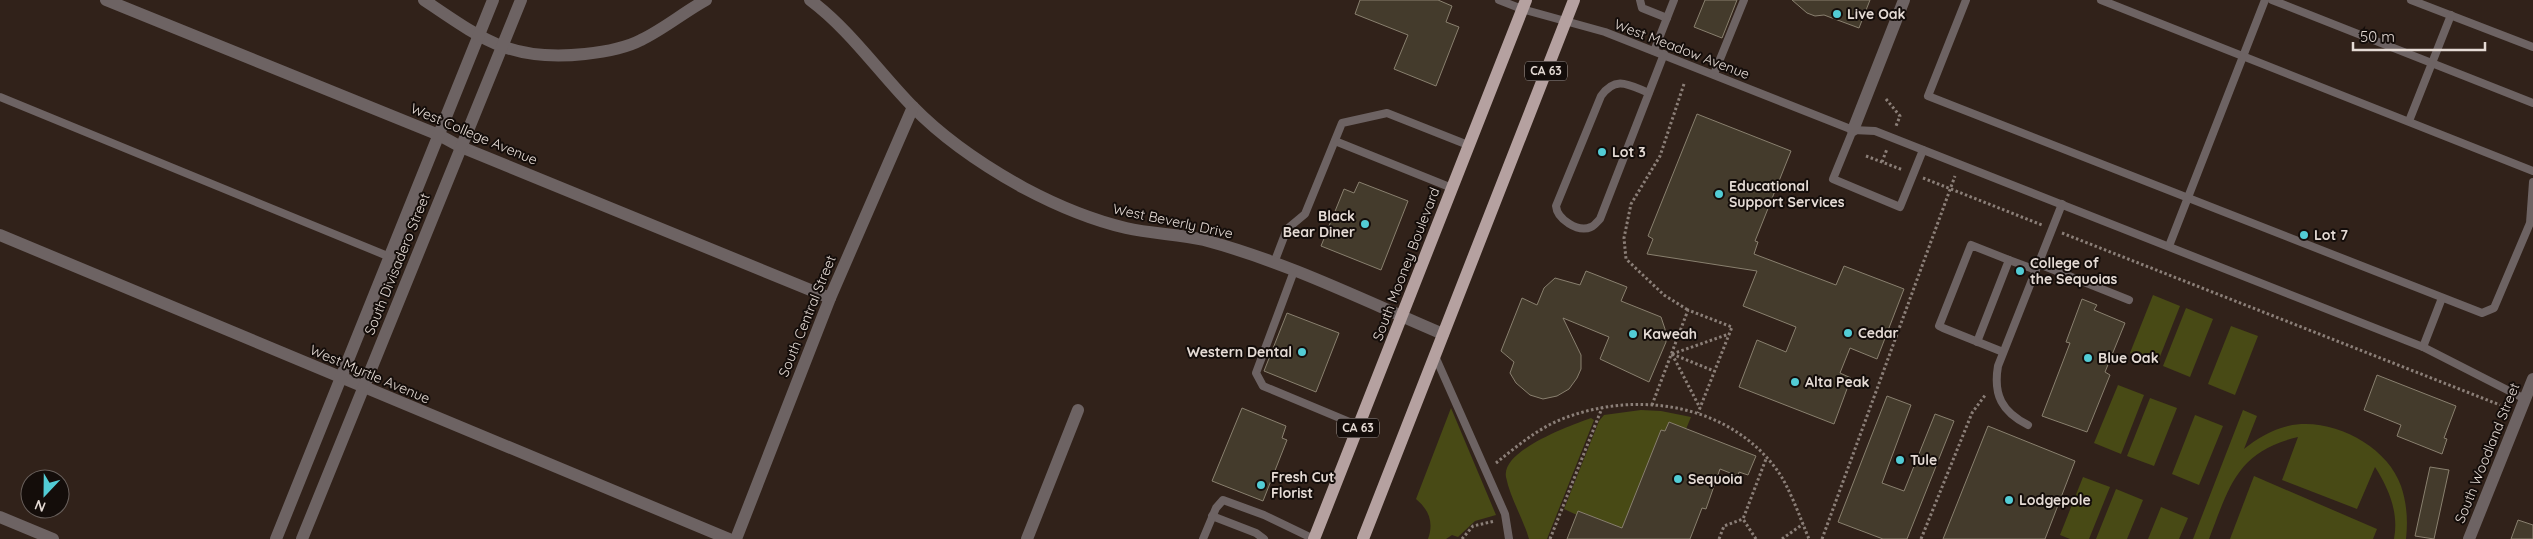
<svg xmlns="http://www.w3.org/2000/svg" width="2533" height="539" font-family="Quicksand,sans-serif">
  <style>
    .grass { fill: #484a15 }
    .building { fill: #443b2c; stroke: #89806f }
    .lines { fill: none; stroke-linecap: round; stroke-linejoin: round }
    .path { stroke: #8b7f78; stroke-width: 3; stroke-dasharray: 2.5 2.5; stroke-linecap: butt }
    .service { stroke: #6d6363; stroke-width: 8 }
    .minor { stroke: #6d6363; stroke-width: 12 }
    .tertiary { stroke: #6d6363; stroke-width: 12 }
    .primary { stroke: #b5a1a0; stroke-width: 12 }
    .poi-dot { fill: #52ccd5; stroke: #140d0a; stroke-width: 2 }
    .labels { text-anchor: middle; stroke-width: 4; stroke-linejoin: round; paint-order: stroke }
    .shield { fill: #140d0a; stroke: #a69d98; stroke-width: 1 }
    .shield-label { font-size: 12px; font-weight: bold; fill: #e5dbd5 }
    .poi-label { font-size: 14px; font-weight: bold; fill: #e5dbd5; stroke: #140d0a; text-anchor: start }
    .street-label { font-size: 14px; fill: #e5dbd5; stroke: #140d0a }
  </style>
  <rect width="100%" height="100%" fill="#31221a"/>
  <g class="grass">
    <path d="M2153,295L2180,306L2157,364L2130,353Z"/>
    <path d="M2186,308L2213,319L2190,377L2163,366Z"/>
    <path d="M2231,326L2258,336L2235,395L2208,384Z"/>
    <path d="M2118,385L2144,395L2121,454L2094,443Z"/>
    <path d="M2150,398L2177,408L2154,466L2127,456Z"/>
    <path d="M1451,408L1496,515L1475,521L1458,537L1452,535L1446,539H1428C1434,522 1429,510 1416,499Z"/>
    <path d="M1641,410L1661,411L1691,417L1686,429L1669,422L1665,431L1661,430L1622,528L1578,511L1577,515L1564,509L1599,421L1604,415Z"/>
    <path d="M2243,410L2257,416L2244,449C2258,438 2271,430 2288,426C2330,416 2387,445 2401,486C2407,504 2408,521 2406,539H2394C2399,513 2389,489 2375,467L2357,509L2282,480L2298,437C2237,451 2229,487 2209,539H2193Z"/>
    <path d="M2195,415L2223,426L2199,485L2172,474Z"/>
    <path d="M1591,418L1594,420L1547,539H1529C1523,518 1510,498 1506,477C1501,450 1572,425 1591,418Z"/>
    <path d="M2254,476L2377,529L2373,539H2230Z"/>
    <path d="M2083,477L2110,487L2089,539H2070L2060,535Z"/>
    <path d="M2116,489L2143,500L2127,539H2096Z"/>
    <path d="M2161,507L2188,518L2179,539H2148Z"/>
  </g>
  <g class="building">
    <path d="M1360,0H1438L1452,6L1446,22L1459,27L1436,86L1394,69L1408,35L1355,14Z"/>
    <path d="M1705,0H1737L1722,38L1694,27Z"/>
    <path d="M1792,0H1870L1859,28L1824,15L1815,16L1807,13Z"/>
    <path d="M1697,114L1791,151L1755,241L1758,242L1754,254L1836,285L1844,266L1904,289L1877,359L1850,348L1840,373L1851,378L1834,424L1739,387L1757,340L1786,352L1796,327L1743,306L1757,271L1647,254L1653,239L1648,236Z"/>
    <path d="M1359,182L1408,201L1381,270L1321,246L1344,189L1354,193Z"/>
    <path d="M1586,271L1627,287L1621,301L1661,317L1665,329L1666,342L1649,382L1600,359L1609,337L1563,318L1581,355V369L1577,378L1569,389L1557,396L1543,399L1530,395L1516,383L1510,373L1514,362L1501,351L1522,298L1537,305L1544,288L1555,278L1580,285Z"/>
    <path d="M2082,299L2097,305L2094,310L2125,323L2105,372L2110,375L2087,432L2042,416L2070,343L2066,342Z"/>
    <path d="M1287,313L1339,333L1316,392L1264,371Z"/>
    <path d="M2377,375L2456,406L2444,438L2447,439L2442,454L2397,436L2401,425L2364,410Z"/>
    <path d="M1887,396L1911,405L1882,483L1904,491L1935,414L1954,421L1907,539H1883L1838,522Z"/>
    <path d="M1242,408L1286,426L1282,438L1287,440L1263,501L1212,481Z"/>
    <path d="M1669,422L1756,456L1748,475L1739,472L1738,476L1720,469L1706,509L1702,508L1690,539H1567L1578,511L1622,528L1661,430L1665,431Z"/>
    <path d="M1988,426L2075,461L2045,539H1943Z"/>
    <path d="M2430,467L2449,470L2434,539L2415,536Z"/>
    <path d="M2518,520L2533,525V539H2511Z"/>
  </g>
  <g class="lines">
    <g class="path">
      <path d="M1684,84L1660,156L1631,204L1624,238L1626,259L1664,295L1688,310"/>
      <path d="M1886,99L1900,116L1896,126"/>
      <path d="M1866,156L1903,170"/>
      <path d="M1882,162L1887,149"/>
      <path d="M1923,178L2042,225"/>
      <path d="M2062,233L2500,405"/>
      <path d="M1672,354L1729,334"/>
      <path d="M1672,354L1700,408"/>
      <path d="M1672,354L1714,371"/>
      <path d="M1652,405L1688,310L1732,327L1698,413"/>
      <path d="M1496,463C1516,447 1537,429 1562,419C1636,390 1728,403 1777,470C1789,486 1801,520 1809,539"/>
      <path d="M1462,539L1473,526L1495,521"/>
      <path d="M1550,539L1602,408"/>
      <path d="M1719,539L1724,526L1743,519"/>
      <path d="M1756,539L1743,519L1766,459"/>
      <path d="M1782,539L1803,524"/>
      <path d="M1822,539L1955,176"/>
      <path d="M1921,539L1972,413L1986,394"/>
    </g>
    <g class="service">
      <path d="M1499,0L1522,9L1605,32L1853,130L1875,131L2423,347L2525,399"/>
      <path d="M1640,0L1642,8L1667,18"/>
      <path d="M1966,0L1928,96L2482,313L2494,308L2530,223L2533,182"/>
      <path d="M2101,0L2533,171"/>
      <path d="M2272,0L2533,103"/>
      <path d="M2411,0L2533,47"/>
      <path d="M1654,51L1674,0"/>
      <path d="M1714,74L1744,0"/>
      <path d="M1649,93C1629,85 1616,75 1601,96L1556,206C1557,219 1578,233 1591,227C1594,226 1597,222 1600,219L1664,54"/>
      <path d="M0,97L390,257"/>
      <path d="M2409,121L2451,15"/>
      <path d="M1853,130L1833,179L1900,207L1923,150"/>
      <path d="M1335,141L1452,188"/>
      <path d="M2169,246L2265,0"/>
      <path d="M2009,260L2036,270"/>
      <path d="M1274,263L1287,229L1305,214L1342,123L1387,113L1468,145"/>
      <path d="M2039,264L2129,300"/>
      <path d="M1294,271L1256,373L1263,386L1359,426"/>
      <path d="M1977,342L2009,260L1971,245L1939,326L1943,328L2003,352"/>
      <path d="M2423,347L2442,298"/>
      <path d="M1435,356L1505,514L1509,539"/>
      <path d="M2028,425C2002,412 1993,395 1998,366L2062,204"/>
      <path d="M1212,516L1256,533L1264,539"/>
      <path d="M1203,539L1216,508L1223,500L1264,515L1314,539"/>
    </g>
    <g class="minor">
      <path d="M106,0L439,135L461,147L830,298"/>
      <path d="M424,0C483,40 511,62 585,54C604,52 624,49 641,40C664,29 684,12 706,0"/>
      <path d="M810,0C849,29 878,71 912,106C944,139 984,166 1024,188C1056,205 1092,220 1126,228C1152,234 1179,234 1204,240C1287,262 1365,301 1443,334"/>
      <path d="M1853,130L1904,0"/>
      <path d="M0,235L729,539"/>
      <path d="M0,517L53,539"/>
      <path d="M276,539L493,0"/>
      <path d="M302,539L521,0"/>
      <path d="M736,539L830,298L913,107"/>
      <path d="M1027,539L1078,410"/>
    </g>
    <path class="tertiary" d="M2469,539L2533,379"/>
    <g class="primary">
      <path d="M1314,539L1526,0"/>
      <path d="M1363,539L1574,0"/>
    </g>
  </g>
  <g class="poi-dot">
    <circle cx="1837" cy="14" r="5"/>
    <circle cx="1602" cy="152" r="5"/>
    <circle cx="1719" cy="194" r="5"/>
    <circle cx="1365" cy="224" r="5"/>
    <circle cx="2304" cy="235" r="5"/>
    <circle cx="2020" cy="271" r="5"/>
    <circle cx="1848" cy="333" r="5"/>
    <circle cx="1633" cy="334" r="5"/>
    <circle cx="1302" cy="352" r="5"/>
    <circle cx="2088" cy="358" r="5"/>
    <circle cx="1795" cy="382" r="5"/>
    <circle cx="1900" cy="460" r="5"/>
    <circle cx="1678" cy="479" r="5"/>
    <circle cx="1261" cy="485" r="5"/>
    <circle cx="2009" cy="500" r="5"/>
  </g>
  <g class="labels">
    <g class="shield">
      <rect x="1525" y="61.5" width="42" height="19" rx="4"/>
      <rect x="1337" y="418.5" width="42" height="19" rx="4"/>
    </g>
    <g class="shield-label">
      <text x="1546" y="75">CA 63</text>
      <text x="1358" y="432">CA 63</text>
    </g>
    <g class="poi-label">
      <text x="1847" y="19">Live Oak</text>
      <text x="1612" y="157">Lot 3</text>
      <text x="1729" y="191">Educational<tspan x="1729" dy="16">Support Services</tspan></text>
      <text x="1355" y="221" text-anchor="end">Black<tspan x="1355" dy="16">Bear Diner</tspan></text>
      <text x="2314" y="240">Lot 7</text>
      <text x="2030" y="268">College of<tspan x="2030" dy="16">the Sequoias</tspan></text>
      <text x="1858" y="338">Cedar</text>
      <text x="1643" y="339">Kaweah</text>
      <text x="1292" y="357" text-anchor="end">Western Dental</text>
      <text x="2098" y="363">Blue Oak</text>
      <text x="1805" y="387">Alta Peak</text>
      <text x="1910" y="465">Tule</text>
      <text x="1271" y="482">Fresh Cut<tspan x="1271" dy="16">Florist</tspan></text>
      <text x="1688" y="484">Sequoia</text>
      <text x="2019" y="505">Lodgepole</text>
    </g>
    <g class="street-label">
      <text transform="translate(1682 49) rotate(21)" y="5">West Meadow Avenue</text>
      <text transform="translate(474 134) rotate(23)" y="5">West College Avenue</text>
      <text transform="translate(1173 221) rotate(12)" y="5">West Beverly Drive</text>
      <text transform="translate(397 264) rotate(-68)" y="5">South Divisadero Street</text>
      <text transform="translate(1406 264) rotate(-69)" y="5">South Mooney Boulevard</text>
      <text transform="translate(807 316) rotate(-68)" y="5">South Central Street</text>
      <text transform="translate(370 374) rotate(23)" y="5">West Myrtle Avenue</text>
      <text transform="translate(2487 453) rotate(-68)" y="5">South Woodland Street</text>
    </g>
  </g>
  <g transform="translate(45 494) rotate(202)"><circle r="24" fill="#140d0a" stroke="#685f5b"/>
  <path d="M0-4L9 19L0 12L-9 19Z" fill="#52ccd5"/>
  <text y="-8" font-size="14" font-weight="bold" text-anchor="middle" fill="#e5dbd5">N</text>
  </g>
  <path d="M2353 42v8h132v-8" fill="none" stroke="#e5dbd5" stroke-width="2.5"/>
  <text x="2360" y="42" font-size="15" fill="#e5dbd5" stroke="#140d0a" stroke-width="4" paint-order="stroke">50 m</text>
</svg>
